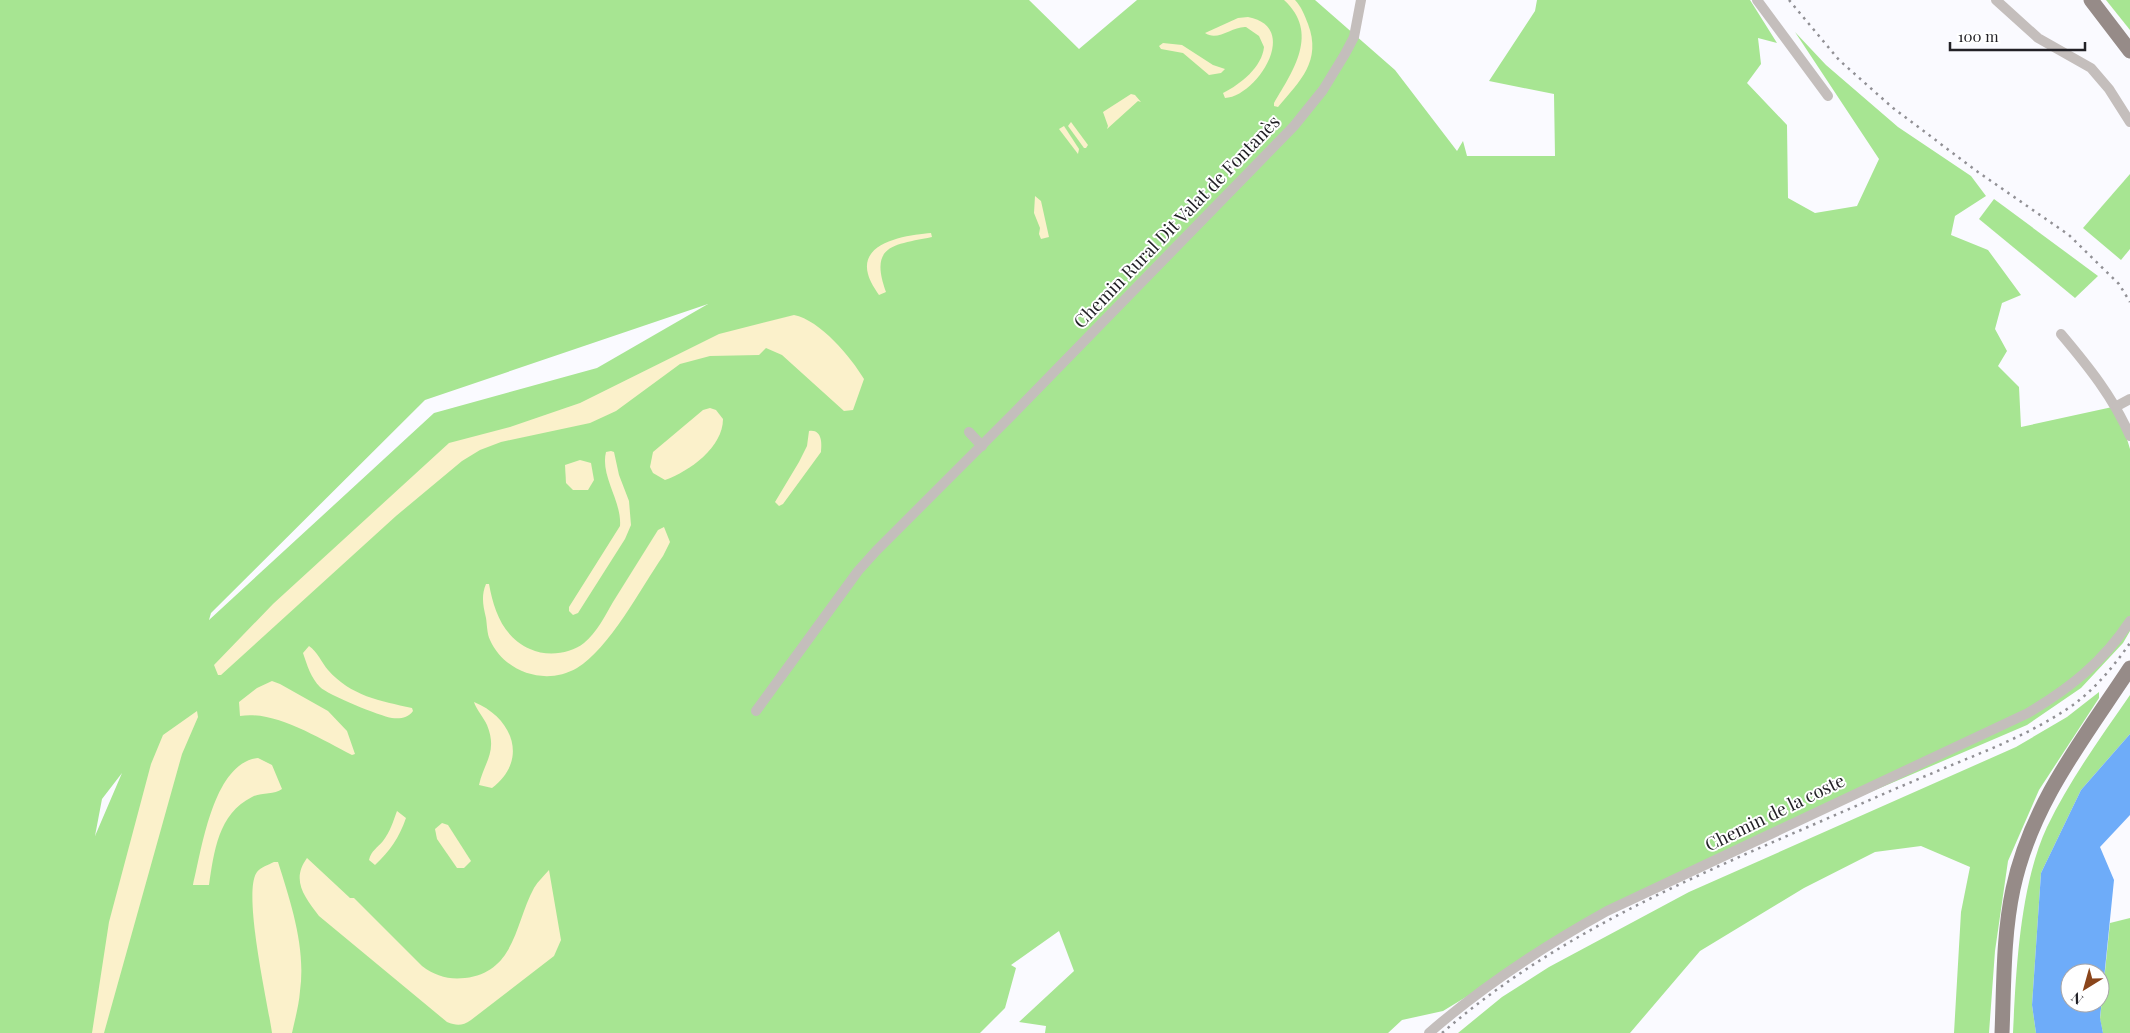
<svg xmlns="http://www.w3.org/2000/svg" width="2130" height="1033" font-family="'Playfair Display',serif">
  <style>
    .green { fill: #a7e592; fill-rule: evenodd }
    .sand { fill: #fbf1cb }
    .water { fill: #6eacf9; fill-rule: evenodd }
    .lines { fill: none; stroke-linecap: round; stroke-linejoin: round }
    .minor { stroke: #c4bebc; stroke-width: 10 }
    .primary { stroke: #968b88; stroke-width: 15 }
    .rail { stroke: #919095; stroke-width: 2.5; stroke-dasharray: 2.5 5; stroke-linecap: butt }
    .labels { text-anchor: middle; stroke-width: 4; stroke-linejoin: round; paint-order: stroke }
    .street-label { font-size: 18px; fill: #222126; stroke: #fff }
  </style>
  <rect width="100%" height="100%" fill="#fafaff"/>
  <g class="green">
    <path d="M0,0H1029L1079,49L1137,0H1315L1395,70L1457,151L1463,141L1467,156H1555L1554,94L1489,81L1535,11L1537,0H1750L1777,43L1758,38L1761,64L1747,83L1787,125L1788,198L1815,213L1857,206L1879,159L1795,32L1826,65L1898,127L1971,176L1986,196L1955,216L1951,235L1988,250L2021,295L2002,303L1995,329L2007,351L1998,366L2019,387L2021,427L2117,406L2130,449V631L2123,643L2081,688L2027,725L1852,800L1607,911L1443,1011L1402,1020L1388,1033H1045L1046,1026L1019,1022L1074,971L1059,931L1011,965L1016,968L1005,1008L980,1033H0ZM708,304L597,368L434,413L209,620L211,613L425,400ZM122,773L95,836L102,799Z"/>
    <path d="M2106,0H2130V30Z"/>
    <path d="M2130,174V249L2121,260L2083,228Z"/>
    <path d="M1994,199L2098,276L2075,298L1979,219Z"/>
    <path d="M2099,692V698L2039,790L2008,861L1995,951L1989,1033H1954L1961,912L1970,867L1921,846L1875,852L1804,888L1700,951L1630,1033H1458L1502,997L1549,967L1689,892L2016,747L2067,717Z"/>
    <path d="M2130,695V734L2081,790L2041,873L2032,1005L2036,1033H2013C2016,970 2020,885 2047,827C2069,781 2101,737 2130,695Z"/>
    <path d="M2130,918V1033H2103L2100,1019L2110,923Z"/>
  </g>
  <g class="sand">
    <path d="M1284,0H1295C1301,6 1305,16 1308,24C1322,61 1300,81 1278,107L1274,106V103C1293,71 1320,33 1284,0Z"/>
    <path d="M1248,17C1302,27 1256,97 1225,98L1223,93C1241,84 1262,67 1264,47L1259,36L1246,27C1232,26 1218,42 1205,33L1238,18Z"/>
    <path d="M1163,43L1182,45L1213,65L1225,69L1221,73L1209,75L1183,53L1161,49L1159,46Z"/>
    <path d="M1131,94L1135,95L1141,102L1138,101L1107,129L1108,126L1103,112Z"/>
    <path d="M1071,122L1088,145L1086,148H1084L1068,126Z"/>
    <path d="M1064,126L1079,149L1078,154L1059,129Z"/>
    <path d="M1035,196L1041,201L1049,237L1041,239L1039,234L1040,228L1034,213Z"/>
    <path d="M931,233L932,237C893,245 869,245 886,292L879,295C875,289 870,282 868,274C859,241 909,235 931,233Z"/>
    <path d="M794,315C820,320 851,357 864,379L853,410L844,411L782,355L766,348L759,355L710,356L680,364L616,411L590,423L501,442L480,450L462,461L396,516L221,675H218L214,665L273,604L449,443L510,427L580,403L719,334Z"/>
    <path d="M710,408L716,410L723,419C723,447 690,471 665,480L653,473L650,467L653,452L703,410Z"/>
    <path d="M809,431C822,429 822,443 821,452L783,504L779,506L775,502L799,462L807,446Z"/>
    <path d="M611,451L614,452L619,475L629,501L631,525L625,539L578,613L573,615L569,611V607L620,526C622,501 600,476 606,452Z"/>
    <path d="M580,460L591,463L594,480L588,490H573L566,483L565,465Z"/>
    <path d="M664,527L670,542L663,556C641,588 609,649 577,668C546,686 505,673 490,640C487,634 487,624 486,618C483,605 481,596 486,584H489C494,611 503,637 530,649C547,657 570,654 584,643C597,632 605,616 613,602C628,578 643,554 658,530Z"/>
    <path d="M309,646C317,651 322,663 328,670C351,696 380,701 412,708L413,711C408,718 400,719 392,718C380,716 328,695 320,687C311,678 307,665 303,653Z"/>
    <path d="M272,681L280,684L328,711L347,731L355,754L352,755C320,739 275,710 240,716L239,702L257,688Z"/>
    <path d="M474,702C513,718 529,760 492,788L479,785C484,762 498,752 487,725C484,718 476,709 474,702Z"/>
    <path d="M197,711L198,717L182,754L104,1033H92L109,922L151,764L163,735Z"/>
    <path d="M258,758L272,765L282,789C274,795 261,792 252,797C218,814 214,852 209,885H193C202,849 213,763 258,758Z"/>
    <path d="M397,811L406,818C399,838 390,851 375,865L369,860C371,851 378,847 383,841C390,832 393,822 397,811Z"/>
    <path d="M442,823L448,825L471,861L464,868H457L437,839L435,829Z"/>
    <path d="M307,858L350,898H354L422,966C435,976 449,980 465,978C516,972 515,922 534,888C538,881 544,876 549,870L561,940L554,956L471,1020C462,1026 457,1026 447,1022L319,916C304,896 291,880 307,858Z"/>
    <path d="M274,862H278C291,903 306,948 300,991C299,1005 295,1019 292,1033H272C268,1004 242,892 257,872C261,867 268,865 274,862Z"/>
  </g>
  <path class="water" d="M2130,734V815L2100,847L2114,880L2100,1018L2103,1033H2036L2032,1005L2041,873L2081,790ZM2070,973H2100V1003H2070Z"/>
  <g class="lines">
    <g class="minor">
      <path d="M1757,0L1828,96"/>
      <path d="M1996,0L2038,38L2091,68L2109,89L2130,122"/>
      <path d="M2061,334C2088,366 2113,397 2130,436"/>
      <path d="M2117,406L2130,399"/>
      <path d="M969,432L982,446"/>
      <path d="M756,711L858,571L876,551L1013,414L1294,126L1323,90L1345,54L1354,37L1361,0"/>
      <path d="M1429,1033C1483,986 1544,946 1607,911L2028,713C2070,688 2103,662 2130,621"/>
    </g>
    <g class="primary">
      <path d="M2091,0L2130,51"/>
      <path d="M2002,1033C2004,985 2003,936 2013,889C2031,804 2084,738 2130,668"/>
    </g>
    <g class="rail">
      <path d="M1789,0L1839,60L1893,108L1978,172L2069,235L2119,284L2130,302"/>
      <path d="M1442,1033C1561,930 1698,875 1840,813C1876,797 1911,782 1947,767C1991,749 2034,732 2073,705C2095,689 2114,666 2130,643"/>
    </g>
  </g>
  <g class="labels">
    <g class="street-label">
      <text transform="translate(1177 222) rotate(-46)" y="6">Chemin Rural Dit Valat de Fontanès</text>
      <text transform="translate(1775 813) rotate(-26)" y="6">Chemin de la coste</text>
    </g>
  </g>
  <g transform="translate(2085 988) rotate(217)"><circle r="24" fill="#ffffff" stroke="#a7a6a8"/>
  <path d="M0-4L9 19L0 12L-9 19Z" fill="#8a451b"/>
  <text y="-8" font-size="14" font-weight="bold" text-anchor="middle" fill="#222126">N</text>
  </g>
  <path d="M1950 42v8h135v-8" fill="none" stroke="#222126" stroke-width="2.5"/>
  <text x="1958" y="42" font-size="15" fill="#222126" stroke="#ffffff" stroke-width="4" paint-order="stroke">100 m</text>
</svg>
